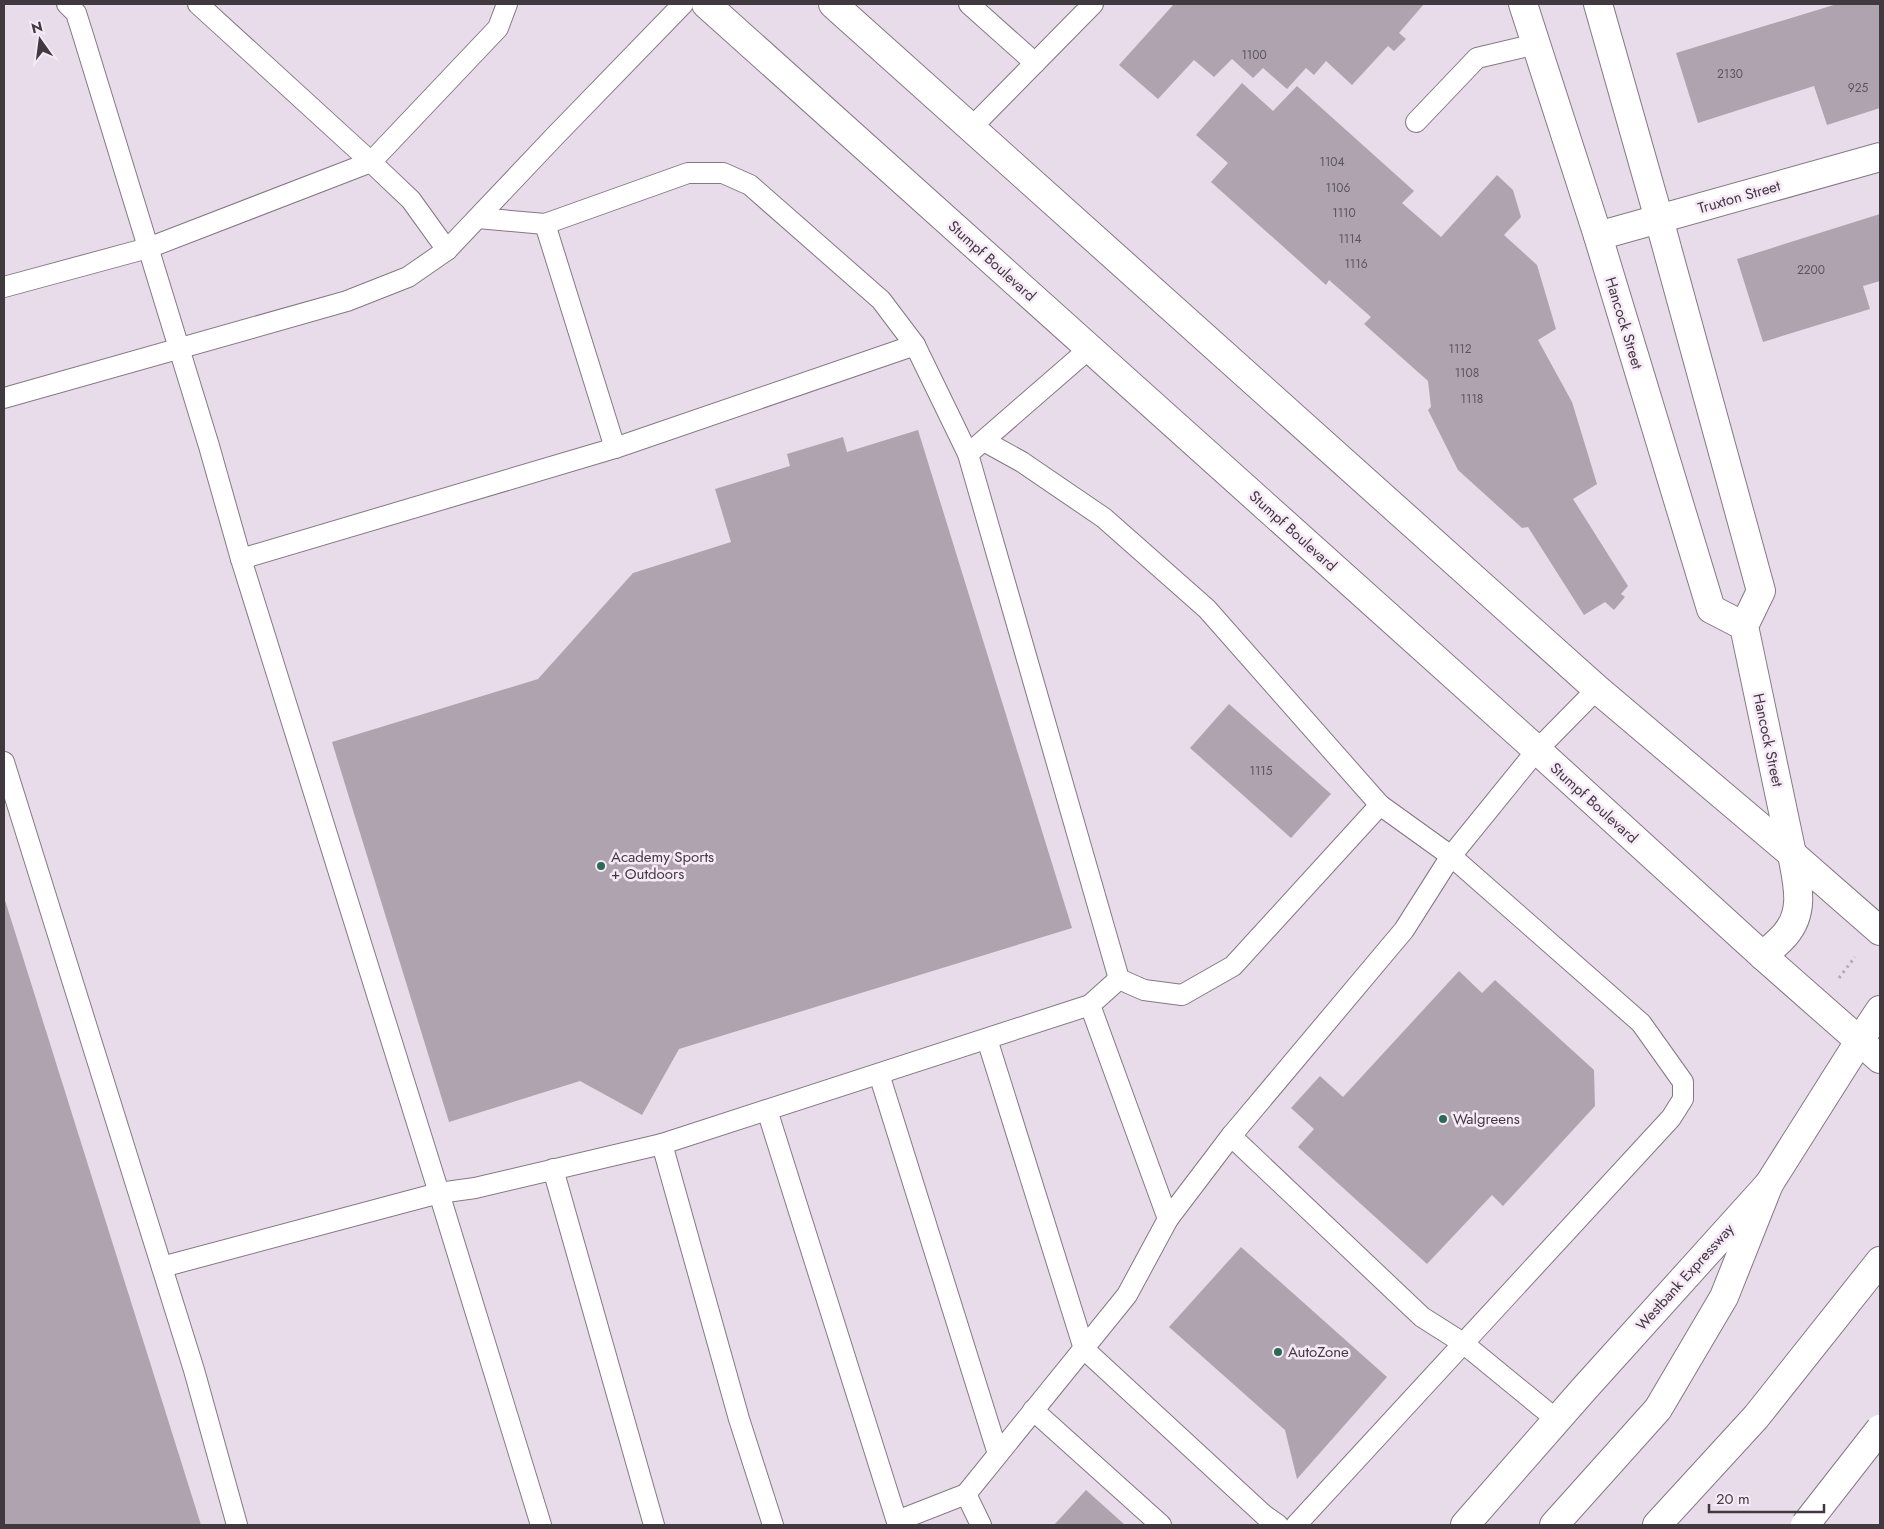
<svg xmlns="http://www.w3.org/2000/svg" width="1884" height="1529" font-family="Jost,sans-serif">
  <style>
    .building { fill: #b0a3b0 }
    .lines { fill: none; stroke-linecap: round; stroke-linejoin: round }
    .lane-casing { stroke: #847884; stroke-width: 22 }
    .street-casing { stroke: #847884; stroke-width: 30 }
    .secondary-casing { stroke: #847884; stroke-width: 30 }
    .highway-casing { stroke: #847884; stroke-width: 30 }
    .path { stroke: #b4a9b5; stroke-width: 3; stroke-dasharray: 2.5 4; stroke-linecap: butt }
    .lane { stroke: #fff; stroke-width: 20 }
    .street { stroke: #fff; stroke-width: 28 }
    .secondary { stroke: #fff; stroke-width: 28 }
    .highway { stroke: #fff; stroke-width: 28 }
    .highway-bridge-casing { stroke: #847884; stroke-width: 30; stroke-linecap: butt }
    .highway-bridge { stroke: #fff; stroke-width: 28 }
    .poi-dot { fill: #2d6a56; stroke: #f7e9f7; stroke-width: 2 }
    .labels { text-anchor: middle; stroke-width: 5; stroke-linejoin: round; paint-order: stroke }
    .number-label { font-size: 12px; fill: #5c545c }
    .street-label { font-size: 15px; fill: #403a40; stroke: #f7e9f7 }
    .poi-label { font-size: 15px; fill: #403a40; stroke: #f7e9f7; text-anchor: start }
  </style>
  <rect width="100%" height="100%" fill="#e9dcea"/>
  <g class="building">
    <path d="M1174,4H1424L1399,33L1406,39L1394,51L1388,46L1352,85L1326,61L1314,75L1306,68L1287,89L1263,68L1253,78L1232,59L1214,77L1194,60L1158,99L1119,65Z"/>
    <path d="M1837,4H1880V108L1827,125L1814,86L1698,123L1676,53Z"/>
    <path d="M1242,83L1273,111L1297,86L1414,191L1402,203L1441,237L1497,175L1513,190L1521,217L1504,235L1537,265L1556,329L1538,340L1572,402L1597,484L1573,499L1628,586L1621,594L1625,597L1614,610L1605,602L1584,615L1528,527L1522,528L1458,470L1428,410L1431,407L1428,381L1364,324L1371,317L1329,280L1326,285L1211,182L1228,163L1196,135Z"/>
    <path d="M1880,214V281L1863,286L1870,309L1763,342L1737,259Z"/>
    <path d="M918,430L1072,928L679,1049L642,1115L580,1081L449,1122L332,742L538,679L633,573L731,542L715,489L790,466L787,454L843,437L847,452Z"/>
    <path d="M1229,704L1331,794L1291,838L1190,748Z"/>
    <path d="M4,897L201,1525H4Z"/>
    <path d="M1459,971L1482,993L1495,980L1594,1070L1595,1106L1503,1206L1492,1195L1427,1264L1298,1147L1314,1129L1291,1108L1320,1076L1343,1097Z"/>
    <path d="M1241,1247L1387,1377L1297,1479L1285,1430L1169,1327Z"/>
    <path d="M1086,1490L1125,1525H1054Z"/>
  </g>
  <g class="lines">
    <g class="lane-casing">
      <g id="lane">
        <path d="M67,4L76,13L83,35L209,446L241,559L439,1193L475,1188L662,1144L739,1419L773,1525"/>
        <path d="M198,4L371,162L411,200L447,250"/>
        <path d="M969,4L1035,63"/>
        <path d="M1416,122L1477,58L1536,44"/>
        <path d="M972,127L1093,4"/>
        <path d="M478,218L545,224L688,173H723L750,185L881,300L915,345L968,454"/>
        <path d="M545,224L615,448"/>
        <path d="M4,287L148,248L371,162L498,28L507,4"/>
        <path d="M1090,348L968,454L1119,979L1144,990L1182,995L1233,966L1380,805L1451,856L1537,750L1597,689"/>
        <path d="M4,398L347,301L408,277L447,250L555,136L683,4"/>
        <path d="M984,441L1022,462L1104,518L1207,609L1380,805"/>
        <path d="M241,559L615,448L915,345"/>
        <path d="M4,762L194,1370L237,1525"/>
        <path d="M1090,1005L1119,979"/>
        <path d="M987,1039L1084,1349L1264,1515L1278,1525"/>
        <path d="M879,1074L998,1454"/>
        <path d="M767,1110L898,1525"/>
        <path d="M1231,1136L1404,930L1451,856L1641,1023L1683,1082V1099L1671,1118L1296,1525"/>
        <path d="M662,1144L1090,1005L1168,1219L1231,1136L1422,1317L1463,1343L1557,1420"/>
        <path d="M553,1169L654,1525"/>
        <path d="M162,1267L439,1193L541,1525"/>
        <path d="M1033,1410L1161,1525"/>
        <path d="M897,1521L966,1494"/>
        <path d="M981,1525L966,1494L1127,1295L1168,1219"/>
      </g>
    </g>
    <g class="street-casing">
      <g id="street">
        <path d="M1523,4L1598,236L1711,609L1744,626"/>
        <path d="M1598,4L1659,219L1761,591L1744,626L1792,854"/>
        <path d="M1598,236L1880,157"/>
      </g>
    </g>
    <g class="secondary-casing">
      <g id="secondary">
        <path d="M706,4L1537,750L1763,956L1880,1059"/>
        <path d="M833,4L1597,689L1792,854L1880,931"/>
        <path d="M1763,956C1770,949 1778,943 1785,935C1806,911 1797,882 1792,854"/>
        <path d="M1465,1525L1584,1389L1769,1184L1860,1040L1880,1010"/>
      </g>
    </g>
    <g class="highway-casing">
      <g id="highway">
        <path d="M1554,1525L1658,1409L1724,1297L1769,1184"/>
        <path d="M1657,1525L1756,1417L1880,1261"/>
      </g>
    </g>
    <path class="path" d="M1839,978L1855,957"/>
    <use href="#lane" class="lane"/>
    <use href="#street" class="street"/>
    <use href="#secondary" class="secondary"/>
    <use href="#highway" class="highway"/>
    <g class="highway-bridge-casing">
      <path id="highway-bridge" d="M1805,1525L1880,1429"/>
    </g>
    <use href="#highway-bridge" class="highway-bridge"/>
  </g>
  <g class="poi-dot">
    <circle cx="601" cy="866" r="5"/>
    <circle cx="1443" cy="1119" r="5"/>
    <circle cx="1278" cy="1352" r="5"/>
  </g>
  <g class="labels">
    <g class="number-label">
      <text x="1254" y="59">1100</text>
      <text x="1730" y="78">2130</text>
      <text x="1858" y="92">925</text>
      <text x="1332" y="166">1104</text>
      <text x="1338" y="192">1106</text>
      <text x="1344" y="217">1110</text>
      <text x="1350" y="243">1114</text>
      <text x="1356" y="268">1116</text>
      <text x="1811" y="274">2200</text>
      <text x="1460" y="353">1112</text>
      <text x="1467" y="377">1108</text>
      <text x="1472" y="403">1118</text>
      <text x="1261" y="775">1115</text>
    </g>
    <g class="street-label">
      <text transform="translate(1739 197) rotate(-16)" y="5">Truxton Street</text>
      <text transform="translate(992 261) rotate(42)" y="5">Stumpf Boulevard</text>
      <text transform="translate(1624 323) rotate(73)" y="5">Hancock Street</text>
      <text transform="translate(1293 531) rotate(42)" y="5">Stumpf Boulevard</text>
      <text transform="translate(1768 740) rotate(78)" y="5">Hancock Street</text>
      <text transform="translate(1594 803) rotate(42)" y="5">Stumpf Boulevard</text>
      <text transform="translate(1685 1277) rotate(-48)" y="5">Westbank Expressway</text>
    </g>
    <g class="poi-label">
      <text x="611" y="862">Academy Sports<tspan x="611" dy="17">+ Outdoors</tspan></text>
      <text x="1453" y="1124">Walgreens</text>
      <text x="1288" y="1357">AutoZone</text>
    </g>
  </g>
  <rect width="1884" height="1529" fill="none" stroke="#403a40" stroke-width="10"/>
  <g transform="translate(40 40) rotate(346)" stroke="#f7e9f7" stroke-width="4" paint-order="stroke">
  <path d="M0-4L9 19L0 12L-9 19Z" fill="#403a40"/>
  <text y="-8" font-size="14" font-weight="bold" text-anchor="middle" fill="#403a40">N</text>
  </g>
  <path d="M1709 1504v8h115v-8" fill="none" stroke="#403a40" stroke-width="2.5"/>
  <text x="1716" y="1504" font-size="15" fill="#403a40" stroke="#f7e9f7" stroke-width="4" paint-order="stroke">20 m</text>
</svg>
